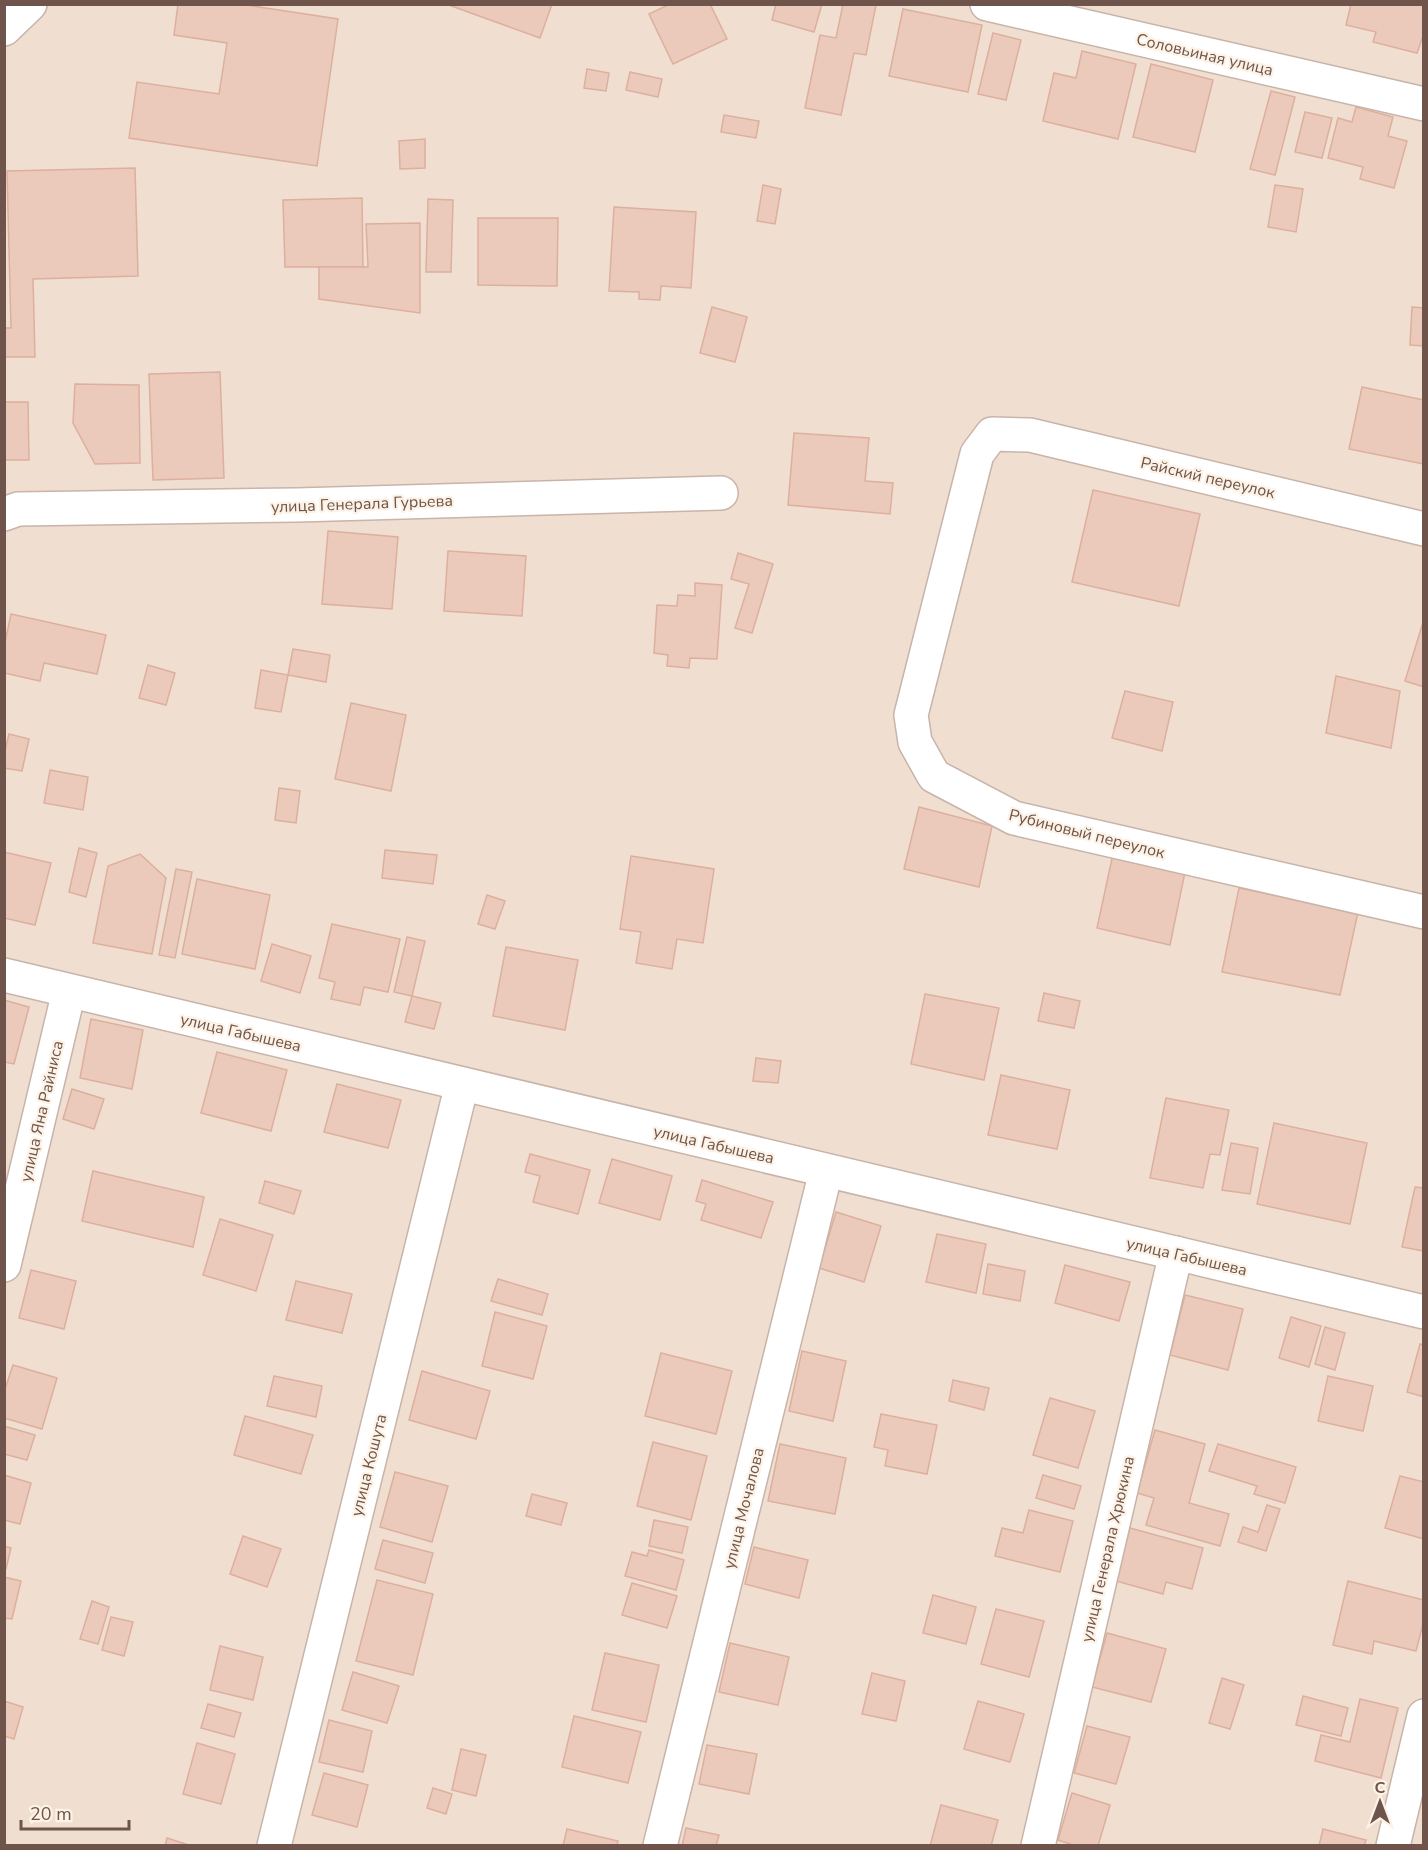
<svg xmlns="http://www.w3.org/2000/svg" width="1428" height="1850" font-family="'Nunito Sans',sans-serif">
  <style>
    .residential { fill: #f0ded0 }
    .building { fill: #eccabb; stroke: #ddaf9d; stroke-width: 1.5 }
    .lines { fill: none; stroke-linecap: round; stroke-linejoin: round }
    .minor-casing { stroke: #c8b4a9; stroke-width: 36 }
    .minor { stroke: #fff; stroke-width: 33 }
    .labels { text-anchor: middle; stroke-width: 4.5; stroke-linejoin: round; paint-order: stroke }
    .street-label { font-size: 16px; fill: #6e544a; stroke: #fdf2e6 }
  </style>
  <rect width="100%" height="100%" fill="#f9ede1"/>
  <path class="residential" d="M9,4L1423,5V1845L5,1846V9Z"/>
  <g class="building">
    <path d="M178,4H240L338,19L317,166L129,138L137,82L219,94L227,43L174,35Z"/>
    <path d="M446,4H552L540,38Z"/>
    <path d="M670,4H710L727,39L673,64L649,14Z"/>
    <path d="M776,4H822L814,32L772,20Z"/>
    <path d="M843,4L876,5L866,55L854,53L841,115L805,108L820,35L836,38Z"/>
    <path d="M1351,4H1424V33L1417,53L1373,42L1376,32L1346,25Z"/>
    <path d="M903,9L982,25L968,92L889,76Z"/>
    <path d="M993,33L1021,40L1006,100L978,94Z"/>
    <path d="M1082,51L1136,64L1118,139L1043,121L1054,73L1076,78Z"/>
    <path d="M1151,64L1213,80L1195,152L1133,137Z"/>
    <path d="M587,69L609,73L606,91L584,88Z"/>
    <path d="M630,72L662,79L658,97L626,90Z"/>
    <path d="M1271,91L1295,97L1275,175L1250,169Z"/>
    <path d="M1356,107L1393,117L1388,136L1407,141L1394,188L1360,179L1363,167L1328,158L1338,118L1352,122Z"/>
    <path d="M1305,112L1332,118L1322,158L1295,152Z"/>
    <path d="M724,115L759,121L756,138L721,132Z"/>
    <path d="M425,139V168L400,169L399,141Z"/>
    <path d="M135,168L138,276L33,279L35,357H4V328H11L7,171Z"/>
    <path d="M763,185L781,189L775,224L757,221Z"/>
    <path d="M1275,185L1303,189L1296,232L1268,227Z"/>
    <path d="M362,198L363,267H285L283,200Z"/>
    <path d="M428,199L453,200L451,272H426Z"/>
    <path d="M614,207L696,212L691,288L661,286L660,300L639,299V292L609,291Z"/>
    <path d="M478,218H558L557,286L478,285Z"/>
    <path d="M420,223V313L319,299V267H368L366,224Z"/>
    <path d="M712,307L747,317L735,362L700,353Z"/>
    <path d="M1412,307L1424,308V346L1410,345Z"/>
    <path d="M220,372L224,478L153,480L149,374Z"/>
    <path d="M75,384L139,385L140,463L95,464L73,423Z"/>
    <path d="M1362,387L1424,400V464L1349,449Z"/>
    <path d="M4,402H28L29,460H4Z"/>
    <path d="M794,433L869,438L865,481L893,483L890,514L788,505Z"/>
    <path d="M1093,490L1200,514L1179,606L1072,582Z"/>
    <path d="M328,531L398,537L392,609L322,604Z"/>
    <path d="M448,551L526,556L522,616L444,611Z"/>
    <path d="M738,553L773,564L752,633L735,628L749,584L731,579Z"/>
    <path d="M695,583L722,585L717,659L690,658L689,668L667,666L668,655L654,653L657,605L677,606L678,595L695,596Z"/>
    <path d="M11,614L106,635L97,674L44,663L40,681L4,673V647Z"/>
    <path d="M1424,619V687L1405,681Z"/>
    <path d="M293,649L330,655L326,682L288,675Z"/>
    <path d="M148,665L175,673L166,705L139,698Z"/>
    <path d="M261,670L288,675L281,712L255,708Z"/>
    <path d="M1336,676L1400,691L1391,748L1326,733Z"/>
    <path d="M1125,691L1173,702L1162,751L1112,738Z"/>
    <path d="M351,703L406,715L391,791L335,779Z"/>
    <path d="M9,734L29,739L22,771L4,768V755Z"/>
    <path d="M50,770L88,777L83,810L44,803Z"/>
    <path d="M279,788L300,791L296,823L275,820Z"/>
    <path d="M919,807L992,826L979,887L904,869Z"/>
    <path d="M79,848L97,853L86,897L69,892Z"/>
    <path d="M385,850L437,855L433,884L382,878Z"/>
    <path d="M4,852L51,863L35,925L4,918Z"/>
    <path d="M140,854L166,878L152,954L93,943L108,866Z"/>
    <path d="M1113,854L1185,872L1170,945L1097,928Z"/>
    <path d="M631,856L714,869L703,943L677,939L672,969L636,963L641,932L620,929Z"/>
    <path d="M176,869L192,872L175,958L159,955Z"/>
    <path d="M197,879L270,895L255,969L182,954Z"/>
    <path d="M1239,888L1358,912L1340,995L1222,972Z"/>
    <path d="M487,895L505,901L495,929L478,924Z"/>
    <path d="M332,924L400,939L388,992L364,987L360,1005L331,999L335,982L319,978Z"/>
    <path d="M407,937L425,941L412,996L394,992Z"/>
    <path d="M272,944L311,956L300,993L261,981Z"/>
    <path d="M506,947L578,960L565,1030L493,1016Z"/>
    <path d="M1044,993L1080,1001L1074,1028L1038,1021Z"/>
    <path d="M925,994L999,1008L984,1080L911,1064Z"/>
    <path d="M412,996L441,1003L434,1029L405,1022Z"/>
    <path d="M4,1000L29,1007L14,1064L4,1062Z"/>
    <path d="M91,1019L143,1030L132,1089L80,1078Z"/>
    <path d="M217,1052L287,1070L271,1131L201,1113Z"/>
    <path d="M756,1058L781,1061L778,1083L753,1081Z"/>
    <path d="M1001,1075L1070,1090L1057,1149L988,1135Z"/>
    <path d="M337,1084L401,1100L388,1148L324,1132Z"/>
    <path d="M72,1089L104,1099L94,1129L63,1119Z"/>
    <path d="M1166,1098L1229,1110L1220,1155L1210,1154L1203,1188L1150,1178Z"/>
    <path d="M1274,1123L1367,1143L1350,1224L1257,1204Z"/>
    <path d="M1231,1143L1258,1148L1250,1194L1222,1190Z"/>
    <path d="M530,1154L590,1170L578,1214L533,1202L540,1176L525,1172Z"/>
    <path d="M612,1159L672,1176L660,1220L599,1203Z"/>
    <path d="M93,1171L204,1197L193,1247L82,1221Z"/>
    <path d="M702,1180L773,1202L761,1238L701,1220L706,1204L696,1201Z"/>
    <path d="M265,1181L301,1191L294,1214L259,1203Z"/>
    <path d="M1415,1187L1424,1188V1251L1402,1247Z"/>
    <path d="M836,1212L881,1226L864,1282L819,1268Z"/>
    <path d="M220,1219L273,1235L256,1291L203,1275Z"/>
    <path d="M937,1234L986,1244L976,1293L926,1282Z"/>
    <path d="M988,1264L1025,1271L1020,1301L983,1294Z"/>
    <path d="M1065,1265L1130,1282L1119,1321L1055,1303Z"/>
    <path d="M31,1270L76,1281L64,1329L19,1318Z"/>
    <path d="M498,1279L548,1294L542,1315L491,1301Z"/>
    <path d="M296,1281L352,1294L342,1333L286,1320Z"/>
    <path d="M1185,1295L1243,1309L1228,1370L1170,1355Z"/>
    <path d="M495,1312L547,1326L533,1379L482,1366Z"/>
    <path d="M1291,1317L1321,1326L1309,1367L1279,1358Z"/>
    <path d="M1325,1327L1345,1333L1335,1370L1315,1364Z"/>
    <path d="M1420,1344L1424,1345V1397L1407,1392Z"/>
    <path d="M802,1351L846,1361L833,1421L789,1411Z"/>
    <path d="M661,1353L732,1371L716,1434L645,1416Z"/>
    <path d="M13,1365L57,1378L42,1429L4,1418V1392Z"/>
    <path d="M422,1371L490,1391L476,1439L409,1420Z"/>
    <path d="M274,1376L322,1386L316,1417L267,1406Z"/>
    <path d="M1328,1376L1373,1386L1363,1431L1318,1421Z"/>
    <path d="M953,1380L989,1388L984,1410L949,1401Z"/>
    <path d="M1050,1398L1095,1411L1078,1468L1033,1455Z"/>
    <path d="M881,1414L937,1425L927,1474L885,1466L888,1450L874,1447Z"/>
    <path d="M245,1416L313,1435L301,1474L234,1455Z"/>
    <path d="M4,1426L35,1435L27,1460L4,1454Z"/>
    <path d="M1155,1430L1205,1444L1189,1503L1229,1514L1220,1546L1146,1525L1154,1498L1137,1493Z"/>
    <path d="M653,1442L707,1456L691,1520L637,1506Z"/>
    <path d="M780,1444L846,1458L835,1514L768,1501Z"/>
    <path d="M1218,1444L1296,1467L1285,1503L1254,1494L1257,1486L1209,1471Z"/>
    <path d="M395,1472L448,1486L432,1542L380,1527Z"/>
    <path d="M4,1475L31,1483L20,1524L4,1520Z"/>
    <path d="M1043,1475L1081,1486L1074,1509L1036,1498Z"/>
    <path d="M1400,1476L1424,1482V1539L1385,1528Z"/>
    <path d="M532,1494L567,1503L561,1525L526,1516Z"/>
    <path d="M1267,1505L1280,1509L1266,1551L1238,1542L1243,1527L1258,1532Z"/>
    <path d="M1029,1510L1073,1521L1060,1572L995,1556L1002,1528L1023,1533Z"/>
    <path d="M654,1520L688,1527L682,1553L649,1546Z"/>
    <path d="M1130,1528L1203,1548L1192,1589L1166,1582L1163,1594L1116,1581Z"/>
    <path d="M243,1536L281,1549L267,1587L230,1574Z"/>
    <path d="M383,1540L433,1553L425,1583L375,1569Z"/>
    <path d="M4,1546L11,1548L6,1569H4Z"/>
    <path d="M754,1547L808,1560L799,1598L745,1584Z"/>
    <path d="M649,1550L684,1560L676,1590L625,1576L632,1552L647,1556Z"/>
    <path d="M4,1577L21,1581L12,1619L4,1618Z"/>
    <path d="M377,1580L433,1594L413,1675L356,1661Z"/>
    <path d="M1348,1581L1424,1600V1620L1416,1651L1374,1641L1372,1654L1333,1645Z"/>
    <path d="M632,1583L677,1596L667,1628L622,1615Z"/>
    <path d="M933,1595L976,1607L966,1644L923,1633Z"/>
    <path d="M92,1601L109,1607L98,1644L80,1639Z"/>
    <path d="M996,1609L1044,1621L1029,1677L981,1664Z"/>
    <path d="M111,1617L133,1622L124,1656L102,1650Z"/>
    <path d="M1107,1633L1166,1649L1151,1702L1092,1687Z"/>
    <path d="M730,1643L789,1657L778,1705L719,1692Z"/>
    <path d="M220,1646L263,1657L253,1700L210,1690Z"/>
    <path d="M605,1653L659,1665L646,1722L592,1710Z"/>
    <path d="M353,1672L399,1686L387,1723L342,1710Z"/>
    <path d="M872,1673L905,1681L896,1721L862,1714Z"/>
    <path d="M1222,1678L1244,1685L1230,1729L1209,1723Z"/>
    <path d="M1303,1696L1348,1708L1341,1736L1296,1725Z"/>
    <path d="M1360,1699L1398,1708L1381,1778L1315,1761L1321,1735L1350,1742Z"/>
    <path d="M4,1701L23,1707L14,1739L4,1736Z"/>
    <path d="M978,1701L1024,1714L1010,1762L964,1749Z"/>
    <path d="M208,1704L241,1713L234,1737L201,1728Z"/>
    <path d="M574,1716L641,1732L628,1783L562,1767Z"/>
    <path d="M329,1720L372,1731L363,1772L319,1762Z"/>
    <path d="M1087,1726L1130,1737L1116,1784L1074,1773Z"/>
    <path d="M197,1743L235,1754L221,1804L183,1794Z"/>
    <path d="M707,1745L757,1754L749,1794L699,1784Z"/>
    <path d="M461,1749L486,1755L476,1796L452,1790Z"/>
    <path d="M324,1773L368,1785L357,1827L312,1815Z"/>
    <path d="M433,1788L452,1794L446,1814L427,1808Z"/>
    <path d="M1072,1793L1110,1805L1098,1846H1076L1058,1840Z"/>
    <path d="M941,1805L998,1820L991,1846H930Z"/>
    <path d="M686,1828L719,1835L716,1846H682Z"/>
    <path d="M567,1829L618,1841L617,1846H563Z"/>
    <path d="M1323,1829L1366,1840L1364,1846H1319Z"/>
    <path d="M167,1838L192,1846H165Z"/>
  </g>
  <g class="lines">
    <g class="minor-casing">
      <g id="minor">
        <path d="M987,4L1424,104"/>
        <path d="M4,29L30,4"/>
        <path d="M4,514L18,509L297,505L721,493"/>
        <path d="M1424,529L1030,435L992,434L977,454L911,715L915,742L934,776L1014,818L1424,912"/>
        <path d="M4,975L1424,1312"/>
        <path d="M4,1265L69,991"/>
        <path d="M274,1846L462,1084"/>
        <path d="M660,1846L826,1171"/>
        <path d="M1038,1846L1176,1253"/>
        <path d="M1393,1846L1424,1716"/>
      </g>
    </g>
    <use href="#minor" class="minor"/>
  </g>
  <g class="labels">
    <g class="street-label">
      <text transform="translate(1205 54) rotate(13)" y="6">Соловьиная улица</text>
      <text transform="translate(1208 477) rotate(13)" y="6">Райский переулок</text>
      <text transform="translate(362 503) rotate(-2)" y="6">улица Генерала Гурьева</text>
      <text transform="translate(1087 833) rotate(14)" y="6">Рубиновый переулок</text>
      <text transform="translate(241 1032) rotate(13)" y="6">улица Габышева</text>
      <text transform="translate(41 1111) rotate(-77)" y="6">улица Яна Райниса</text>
      <text transform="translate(714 1144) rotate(13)" y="6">улица Габышева</text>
      <text transform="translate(1187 1256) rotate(13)" y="6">улица Габышева</text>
      <text transform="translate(368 1465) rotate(-76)" y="6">улица Кошута</text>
      <text transform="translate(743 1508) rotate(-76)" y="6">улица Мочалова</text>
      <text transform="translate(1107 1549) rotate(-77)" y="6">улица Генерала Хрюкина</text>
    </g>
  </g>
  <rect width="1428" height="1850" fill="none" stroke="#6e544a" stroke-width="12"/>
  <g transform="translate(1380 1802)" stroke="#fdf2e6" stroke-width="4.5" paint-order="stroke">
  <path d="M0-4.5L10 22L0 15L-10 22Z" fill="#6e544a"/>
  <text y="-9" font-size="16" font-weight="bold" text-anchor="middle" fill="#6e544a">С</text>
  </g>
  <path d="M21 1820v9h108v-9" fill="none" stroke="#6e544a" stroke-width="3"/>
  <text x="30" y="1820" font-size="18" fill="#6e544a" stroke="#fdf2e6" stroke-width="4.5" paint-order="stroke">20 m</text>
</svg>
